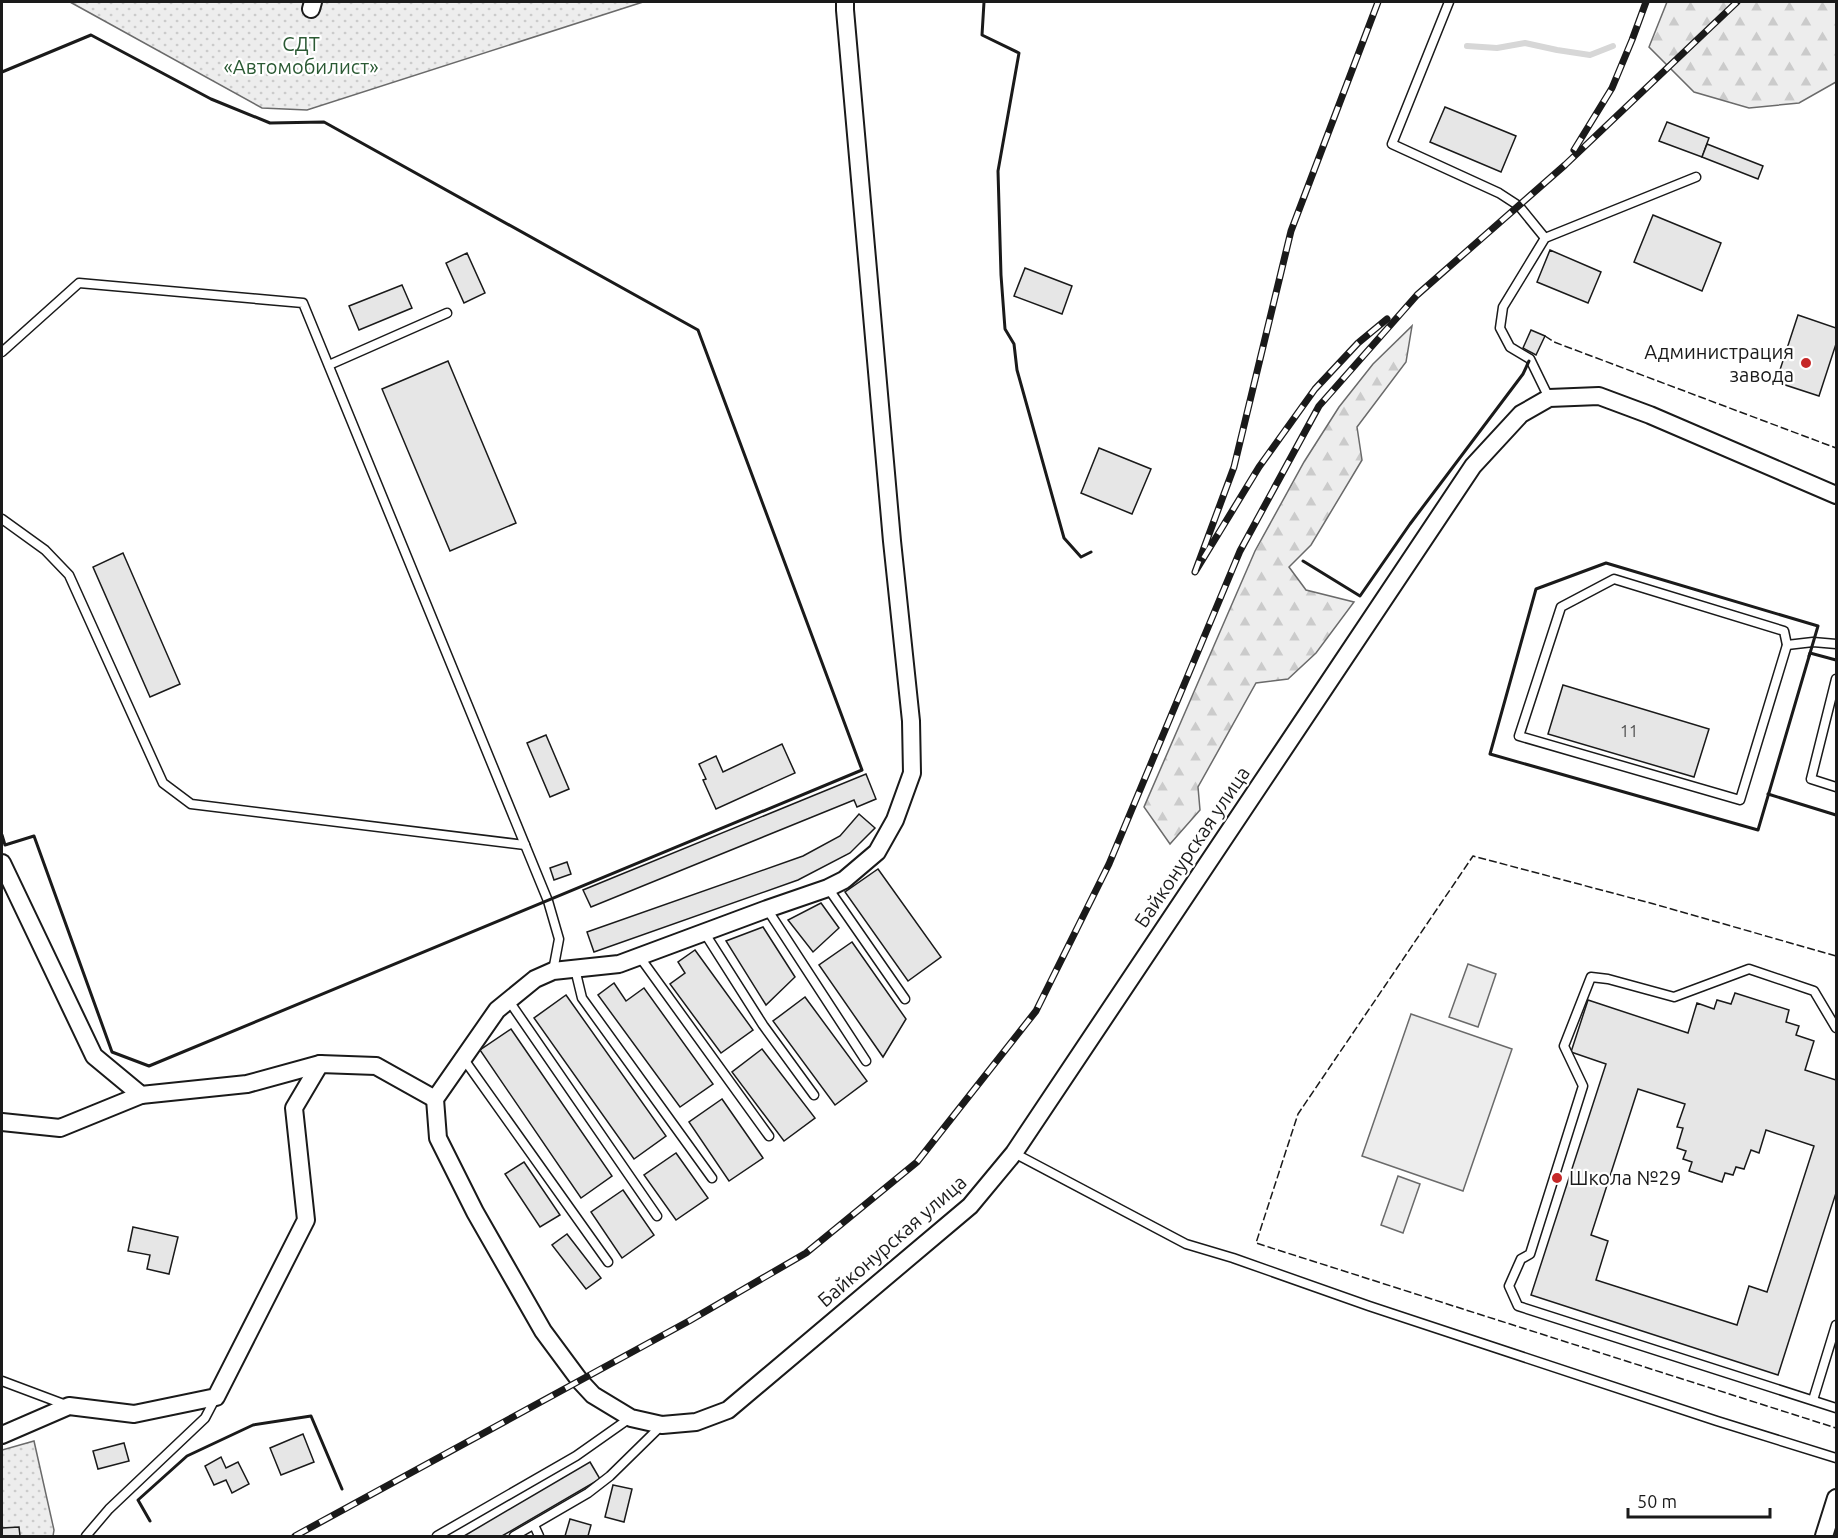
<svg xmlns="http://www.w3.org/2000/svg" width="1838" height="1538" font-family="Ubuntu,sans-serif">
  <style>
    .forest { fill: url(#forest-firs); stroke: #6a6a6a; stroke-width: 1.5 }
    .park { fill: #ededed; stroke: #6a6a6a; stroke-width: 1.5 }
    .garden { fill: url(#garden-dots); stroke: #6a6a6a; stroke-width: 1.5 }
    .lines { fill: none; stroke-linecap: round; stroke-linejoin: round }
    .stream { stroke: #d7d7d7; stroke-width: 6 }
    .building { fill: #e6e6e6; stroke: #1a1a1a; stroke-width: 1.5; fill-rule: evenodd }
    .lane-casing { stroke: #1a1a1a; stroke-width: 11 }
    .street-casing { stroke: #1a1a1a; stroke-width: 20 }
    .lane { stroke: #fff; stroke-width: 8 }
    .street { stroke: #fff; stroke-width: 16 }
    .rail-casing { stroke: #1a1a1a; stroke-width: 7 }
    .rail { stroke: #fff; stroke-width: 4.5; stroke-dasharray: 14; stroke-linecap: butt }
    .fence { stroke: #1a1a1a; stroke-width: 1.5; stroke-dasharray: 8 3; stroke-linecap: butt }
    .wall { stroke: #1a1a1a; stroke-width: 3 }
    .poi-dot { fill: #c62828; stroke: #fff; stroke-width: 2 }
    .labels { text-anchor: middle; stroke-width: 4.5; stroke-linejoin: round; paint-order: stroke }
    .number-label { font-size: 16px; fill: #4d4d4d }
    .park-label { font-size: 20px; fill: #2b5a34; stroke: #fff }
    .poi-label { font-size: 20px; fill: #1a1a1a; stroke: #fff; text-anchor: end }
    .street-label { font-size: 20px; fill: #1a1a1a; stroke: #fff }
  </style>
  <defs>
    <pattern id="forest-firs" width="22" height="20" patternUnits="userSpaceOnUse" patternTransform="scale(1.5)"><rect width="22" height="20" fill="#ededed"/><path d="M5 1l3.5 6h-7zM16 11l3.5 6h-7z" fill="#cbcbcb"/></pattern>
    <pattern id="garden-dots" width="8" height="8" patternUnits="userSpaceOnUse" patternTransform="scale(1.5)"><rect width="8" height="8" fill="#ededed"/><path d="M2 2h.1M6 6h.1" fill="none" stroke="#cbcbcb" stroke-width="1.8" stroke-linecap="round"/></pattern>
  </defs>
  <rect width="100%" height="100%" fill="#fff"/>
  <g class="forest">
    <path d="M1667,2H1836V82L1799,103L1749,108L1694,92L1649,47Z"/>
    <path d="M1412,326L1406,362L1357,427L1362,460L1311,545L1289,567L1306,590L1354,602L1316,653L1288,679L1256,683L1198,787L1200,810L1170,844L1144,807L1255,551L1304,462L1339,407L1373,364Z"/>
  </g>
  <g class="park">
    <path d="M1468,964L1496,974L1478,1027L1449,1017Z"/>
    <path d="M1411,1014L1512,1049L1463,1191L1362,1156Z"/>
    <path d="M1398,1176L1420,1184L1403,1233L1381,1225Z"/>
  </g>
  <g class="garden">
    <path d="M70,2H643L307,110L262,108Z"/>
    <path d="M34,1441L54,1530L53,1536H2V1450Z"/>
  </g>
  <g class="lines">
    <path class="stream" d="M1467,46L1497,48L1525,43L1557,50L1590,55L1613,46"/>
  </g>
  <g class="building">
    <path d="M1445,107L1516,136L1501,172L1430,142Z"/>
    <path d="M1667,122L1709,138L1702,157L1659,141Z"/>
    <path d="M1707,144L1763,166L1758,179L1702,157Z"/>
    <path d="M1653,215L1721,243L1702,291L1634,262Z"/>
    <path d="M1550,250L1601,272L1588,303L1537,282Z"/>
    <path d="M467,253L485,293L464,303L446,263Z"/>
    <path d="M1025,268L1072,286L1062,314L1014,296Z"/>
    <path d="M402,285L412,308L359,330L349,306Z"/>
    <path d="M1798,315L1836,328V344L1819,396L1776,382Z"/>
    <path d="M1531,330L1545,336L1536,355L1523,348Z"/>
    <path d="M448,361L516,523L450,551L382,389Z"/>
    <path d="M1099,448L1151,469L1132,514L1081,493Z"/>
    <path d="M123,553L180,684L150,697L93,567Z"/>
    <path d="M1563,685L1709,729L1694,777L1548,734Z"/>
    <path d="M546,735L569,789L550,797L527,743Z"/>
    <path d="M782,744L795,773L716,809L703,780L706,779L699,764L716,756L723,772Z"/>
    <path d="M866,774L876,799L857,807L854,800L591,907L583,890Z"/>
    <path d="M859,814L875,828L850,853L798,880L594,952L587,932L803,856L840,836Z"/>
    <path d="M567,862L571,874L554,880L550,868Z"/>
    <path d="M878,869L941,957L908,981L845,892Z"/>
    <path d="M821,903L839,928L813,952L788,920Z"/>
    <path d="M763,927L795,977L766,1005L726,941Z"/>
    <path d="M852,942L906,1019L883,1057L819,965Z"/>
    <path d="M695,950L753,1030L721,1053L670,984L685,973L678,962Z"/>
    <path d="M614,983L626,1001L644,988L713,1084L680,1107L598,995Z"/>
    <path d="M1735,993L1789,1010L1786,1022L1799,1026L1796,1035L1814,1041L1805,1070L1836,1080V1193L1778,1375L1531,1295L1606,1064L1571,1052L1588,1000L1688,1033L1697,1003L1714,1009L1717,1000L1731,1004ZM1638,1089L1685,1104L1677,1127L1683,1128L1677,1148L1686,1151L1683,1159L1692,1162L1689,1171L1722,1182L1725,1173L1733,1175L1736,1167L1744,1169L1751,1150L1759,1153L1766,1130L1814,1146L1767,1292L1749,1286L1737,1325L1596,1280L1608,1241L1591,1235Z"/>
    <path d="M566,995L666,1136L634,1159L534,1018Z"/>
    <path d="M805,997L867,1081L835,1105L773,1021Z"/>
    <path d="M511,1029L612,1176L581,1198L480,1050Z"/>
    <path d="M762,1049L815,1118L784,1141L732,1072Z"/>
    <path d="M722,1099L763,1158L729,1181L689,1122Z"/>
    <path d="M676,1153L708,1198L676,1220L644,1175Z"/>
    <path d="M524,1162L560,1215L540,1227L505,1174Z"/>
    <path d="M623,1190L654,1235L622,1258L591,1212Z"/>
    <path d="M133,1227L178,1237L169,1274L147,1269L150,1255L128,1251Z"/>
    <path d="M567,1234L601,1278L586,1289L552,1245Z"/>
    <path d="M303,1434L314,1462L281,1475L270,1448Z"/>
    <path d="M124,1443L129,1461L98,1469L93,1451Z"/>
    <path d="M221,1457L226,1468L238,1462L249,1484L232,1493L226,1480L214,1485L205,1466Z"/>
    <path d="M590,1462L600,1479L502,1536H464Z"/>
    <path d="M613,1485L632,1489L624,1522L605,1517Z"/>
    <path d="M570,1519L591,1525L588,1536H565Z"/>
    <path d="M19,1527L20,1536H2V1528Z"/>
  </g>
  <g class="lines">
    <g class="lane-casing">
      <g id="lane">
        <path d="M1449,2L1392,144L1499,193L1519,206L1545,238"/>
        <path d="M2,352L79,283L303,303L548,901L559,939L553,971"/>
        <path d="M329,365L447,313"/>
        <path d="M1549,398L1530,359L1510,347L1500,328L1503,307L1545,238L1696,177"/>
        <path d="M2,519L45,550L69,575L163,783L191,804L525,845"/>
        <path d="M1614,579L1784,631L1787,645L1740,800L1519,736L1561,607Z"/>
        <path d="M1787,645L1813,642L1836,644"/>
        <path d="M1836,679L1811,779L1836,787"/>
        <path d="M828,888L905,999"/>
        <path d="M767,909L866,1061"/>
        <path d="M704,932L763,1025L814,1095"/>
        <path d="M639,956L769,1136"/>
        <path d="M575,969L582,998L712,1178"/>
        <path d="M509,1001L657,1216"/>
        <path d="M1836,1028L1814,991L1749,969L1674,997L1608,979L1591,977L1564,1046L1583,1086L1530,1254L1521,1259L1509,1286L1518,1306L1836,1408"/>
        <path d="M463,1058L608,1262"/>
        <path d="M1014,1153L1186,1244L1233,1258L1369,1306L1717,1421L1836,1458"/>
        <path d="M2,1381L66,1405"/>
        <path d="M1813,1400L1836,1325"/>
        <path d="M534,1525L539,1536"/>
        <path d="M86,1536L109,1509L205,1418L216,1397"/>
        <path d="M437,1536L576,1456L630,1418"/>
        <path d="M514,1536L588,1493L610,1476L661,1426"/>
      </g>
    </g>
    <g class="street-casing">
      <g id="street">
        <path d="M845,2V10L892,541L911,721L912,773L895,820L877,852L844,880L828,888L767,909L619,964L553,971L535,979L497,1010L435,1099L438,1138L475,1212L543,1331L580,1381L593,1395L631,1418L662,1425L696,1422L728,1410L970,1206L1014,1153L1473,466L1521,414L1549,398L1599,396L1650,415L1836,495"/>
        <path d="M311,9L313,2"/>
        <path d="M2,863L94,1056L141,1095L247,1084L320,1064L376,1066L435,1099"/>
        <path d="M2,1122L60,1128L141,1095"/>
        <path d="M2,1435L69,1406L134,1414L216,1397L306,1220L294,1108L320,1064"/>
        <path d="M1824,1536L1836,1498"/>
      </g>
    </g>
    <use href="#lane" class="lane"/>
    <use href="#street" class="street"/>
    <g class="rail-casing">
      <g id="rail">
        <path d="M1378,2L1291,231L1234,467L1195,572L1259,467L1315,389L1358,343L1387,319"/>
        <path d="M1574,150L1612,88L1632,40L1646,2"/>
        <path d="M295,1536L689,1321L806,1253L917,1162L1036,1011L1109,864L1240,551L1319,406L1417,295L1565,165L1737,2"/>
      </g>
    </g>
    <use href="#rail" class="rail"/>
    <g class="fence">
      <path d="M1545,336L1554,342L1836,448"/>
      <path d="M1836,956L1654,904L1473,856L1298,1114L1256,1243L1836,1428"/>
    </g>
    <g class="wall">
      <path d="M984,2L982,35L1019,53L998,171L1001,275L1005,329L1014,344L1017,370L1064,538L1081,557L1091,552"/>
      <path d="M2,72L91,35L211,99L270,123L324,122L698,330L862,770L149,1066L112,1052L34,836L5,845L2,835"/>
      <path d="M1303,561L1360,596L1410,524L1523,374L1529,361"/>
      <path d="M1606,563L1818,626L1758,830L1490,754L1536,589Z"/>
      <path d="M1809,656L1810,653L1836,660"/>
      <path d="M1768,794L1836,815"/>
      <path d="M150,1521L138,1500L187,1456L253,1425L311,1416L342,1489"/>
    </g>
  </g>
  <g class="poi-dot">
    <circle cx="1806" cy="363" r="6"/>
    <circle cx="1557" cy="1178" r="6"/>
  </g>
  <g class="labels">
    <g class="number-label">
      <text x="1629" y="737">11</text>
    </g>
    <g class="park-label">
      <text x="301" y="51">СДТ<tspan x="301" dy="23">«Автомобилист»</tspan></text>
    </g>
    <g class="poi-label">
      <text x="1794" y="359">Администрация<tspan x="1794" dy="23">завода</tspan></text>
      <text x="1569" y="1185" text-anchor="start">Школа №29</text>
    </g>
    <g class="street-label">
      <text transform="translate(1192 847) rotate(-56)" y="7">Байконурская улица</text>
      <text transform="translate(892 1241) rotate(-41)" y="7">Байконурская улица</text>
    </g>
  </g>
  <rect width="1838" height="1538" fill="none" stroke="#1a1a1a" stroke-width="6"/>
  <path d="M1628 1508v9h142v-9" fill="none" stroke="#1a1a1a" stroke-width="3"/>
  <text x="1637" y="1508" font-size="18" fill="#1a1a1a" stroke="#ffffff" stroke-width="4.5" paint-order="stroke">50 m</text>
</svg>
